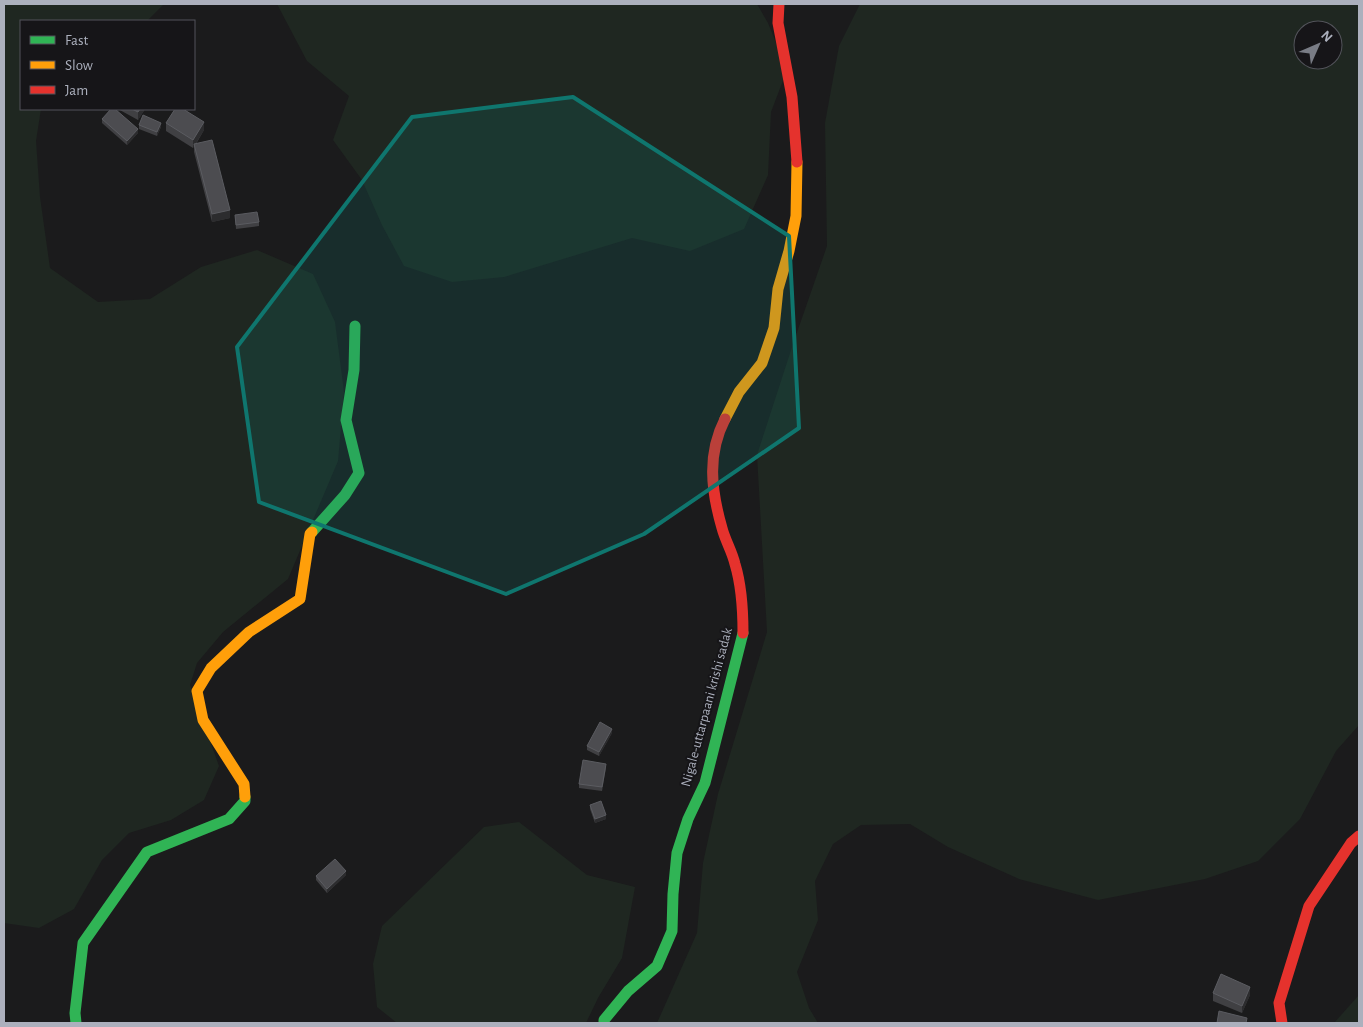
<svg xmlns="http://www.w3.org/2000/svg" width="1363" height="1027" font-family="'Alegreya Sans',sans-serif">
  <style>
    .green { fill: #1f2721; fill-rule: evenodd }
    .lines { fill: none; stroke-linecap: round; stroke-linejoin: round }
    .fast { stroke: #30b455; stroke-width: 11 }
    .slow { stroke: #ff9f0a; stroke-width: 11 }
    .jam { stroke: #e5322d; stroke-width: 11 }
    .wall { fill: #404043 }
    .shaded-wall { fill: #2c2c2e }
    .building { fill: #4c4c50; stroke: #5b5c61 }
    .marked { fill: #0f766e; fill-opacity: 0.2; stroke: #0f766e; stroke-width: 4; stroke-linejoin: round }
    .labels { text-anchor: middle; stroke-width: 4; stroke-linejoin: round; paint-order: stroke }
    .street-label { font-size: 14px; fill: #acb0bd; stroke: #161518 }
  </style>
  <rect width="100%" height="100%" fill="#1b1b1c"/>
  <g class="green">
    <path d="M4,4H164L147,21H21V109H41L36,141L40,197L50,268L98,302L150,299L201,267L257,250L313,274L335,322L344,392L338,461L288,579L223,632L197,663L190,685L219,766L204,800L171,820L129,833L102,860L74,909L39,928L4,923Z"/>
    <path d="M277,4H757L768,23L787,70L771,112L768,175L744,229L690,251L632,238L504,277L452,282L404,266L382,225L362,180L333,140L349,96L307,61Z"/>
    <path d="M860,4H1359V725L1336,751L1300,819L1258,861L1205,879L1098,900L1019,879L948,847L910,824L861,825L833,844L815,881L818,920L797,972L809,1008L818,1023H657L697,933L703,863L718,794L767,632L757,455L794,341L827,246L825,123L839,46ZM1303,30H1333V60H1303Z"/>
    <path d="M519,822L587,875L635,887L622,958L598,998L586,1023H397L377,1007L373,964L382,926L484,827Z"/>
    <path d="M1359,995V1023H1334Z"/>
  </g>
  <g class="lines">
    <g class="fast">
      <path d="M312,532L345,495L359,473L346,420L354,370L355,326"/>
      <path d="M76,1023L75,1013L83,943L147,852L229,819L245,801V797"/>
      <path d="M604,1023V1020L628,991L657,966L672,931L673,894L677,853L688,819L705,783L743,633"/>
    </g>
    <g class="slow">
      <path d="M725,419L739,392L762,363L774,328L778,289L789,251L796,216L797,162"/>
      <path d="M245,797L244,784L203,720L197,691L211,668L249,632L300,599L310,534L312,532"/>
    </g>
    <g class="jam">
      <path d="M779,4L778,23L792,97L797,162"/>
      <path d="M725,419C707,454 711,490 722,528C725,540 732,551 735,564C742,587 743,609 743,633"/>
      <path d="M1282,1023L1279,1003L1309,906L1351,843L1359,836"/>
    </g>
  </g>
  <g class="wall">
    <path d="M118,109H145L138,120Z"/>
    <path d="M102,119L138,133L127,145L102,123Z"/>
    <path d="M166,123L204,130L196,144L230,218L212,222L194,152V146L193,148L166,131Z"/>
    <path d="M139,125L161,127L157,136L139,129Z"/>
    <path d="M235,215L259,222V226L236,229Z"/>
    <path d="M612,733L599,756L587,750V746Z"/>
    <path d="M606,768L602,791L579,788V784Z"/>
    <path d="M590,805L606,819L595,823L590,809Z"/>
    <path d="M346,875L327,893L316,880V876Z"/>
    <path d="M1213,993L1250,995L1242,1013L1213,1001Z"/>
  </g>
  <g class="shaded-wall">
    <path d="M140,109H145L138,120V112Z"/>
    <path d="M204,122V130L193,148V140Z"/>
    <path d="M161,123V127L157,136V132Z"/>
    <path d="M138,129V133L127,145V141Z"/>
    <path d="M230,210V218L212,222V214Z"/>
    <path d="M612,729V733L599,756V752Z"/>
    <path d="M606,815V819L595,823V819Z"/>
    <path d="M346,871V875L327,893V889Z"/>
    <path d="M1250,987V995L1242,1013V1006Z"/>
  </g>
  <g class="building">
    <path d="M111,109H115L138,129L127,141L102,119Z"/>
    <path d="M132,109H140L138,112Z"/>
    <path d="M175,109H183L204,122L193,140L166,123Z"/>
    <path d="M143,115L161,123L157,132L139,125Z"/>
    <path d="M212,140L230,210L212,214L194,144Z"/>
    <path d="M257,212L259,222L236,225L235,215Z"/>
    <path d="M600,722L612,729L599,752L587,746Z"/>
    <path d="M583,760L606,764L602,787L579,784Z"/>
    <path d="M601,801L606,815L595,819L590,805Z"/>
    <path d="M335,859L346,871L327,889L316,876Z"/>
    <path d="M1221,974L1250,987L1242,1006L1213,993Z"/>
    <path d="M1219,1011L1247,1018L1246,1023H1217Z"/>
  </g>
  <path class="marked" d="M573,97L789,236L799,428L644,534L506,594L259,502L237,347L412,117Z"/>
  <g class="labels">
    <g class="street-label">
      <text transform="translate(706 707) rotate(-75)" y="5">Nigale-uttarpaani krishi sadak</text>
    </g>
  </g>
  <rect width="1363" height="1027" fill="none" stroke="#acb0bd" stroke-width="10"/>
  <rect x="20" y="20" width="175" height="90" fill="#161518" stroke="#52535a"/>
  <rect x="30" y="36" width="25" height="8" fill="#30b455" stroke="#52535a"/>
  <text x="65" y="45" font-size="15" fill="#acb0bd">Fast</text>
  <rect x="30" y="61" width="25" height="8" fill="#ff9f0a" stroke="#52535a"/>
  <text x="65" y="70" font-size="15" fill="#acb0bd">Slow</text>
  <rect x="30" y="86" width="25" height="8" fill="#e5322d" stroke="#52535a"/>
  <text x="65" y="95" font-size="15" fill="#acb0bd">Jam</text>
  <g transform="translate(1318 45) rotate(45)"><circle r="24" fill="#161518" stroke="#52535a"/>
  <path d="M0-4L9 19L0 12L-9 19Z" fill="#797c85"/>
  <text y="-8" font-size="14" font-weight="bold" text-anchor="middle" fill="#acb0bd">N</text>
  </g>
</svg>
